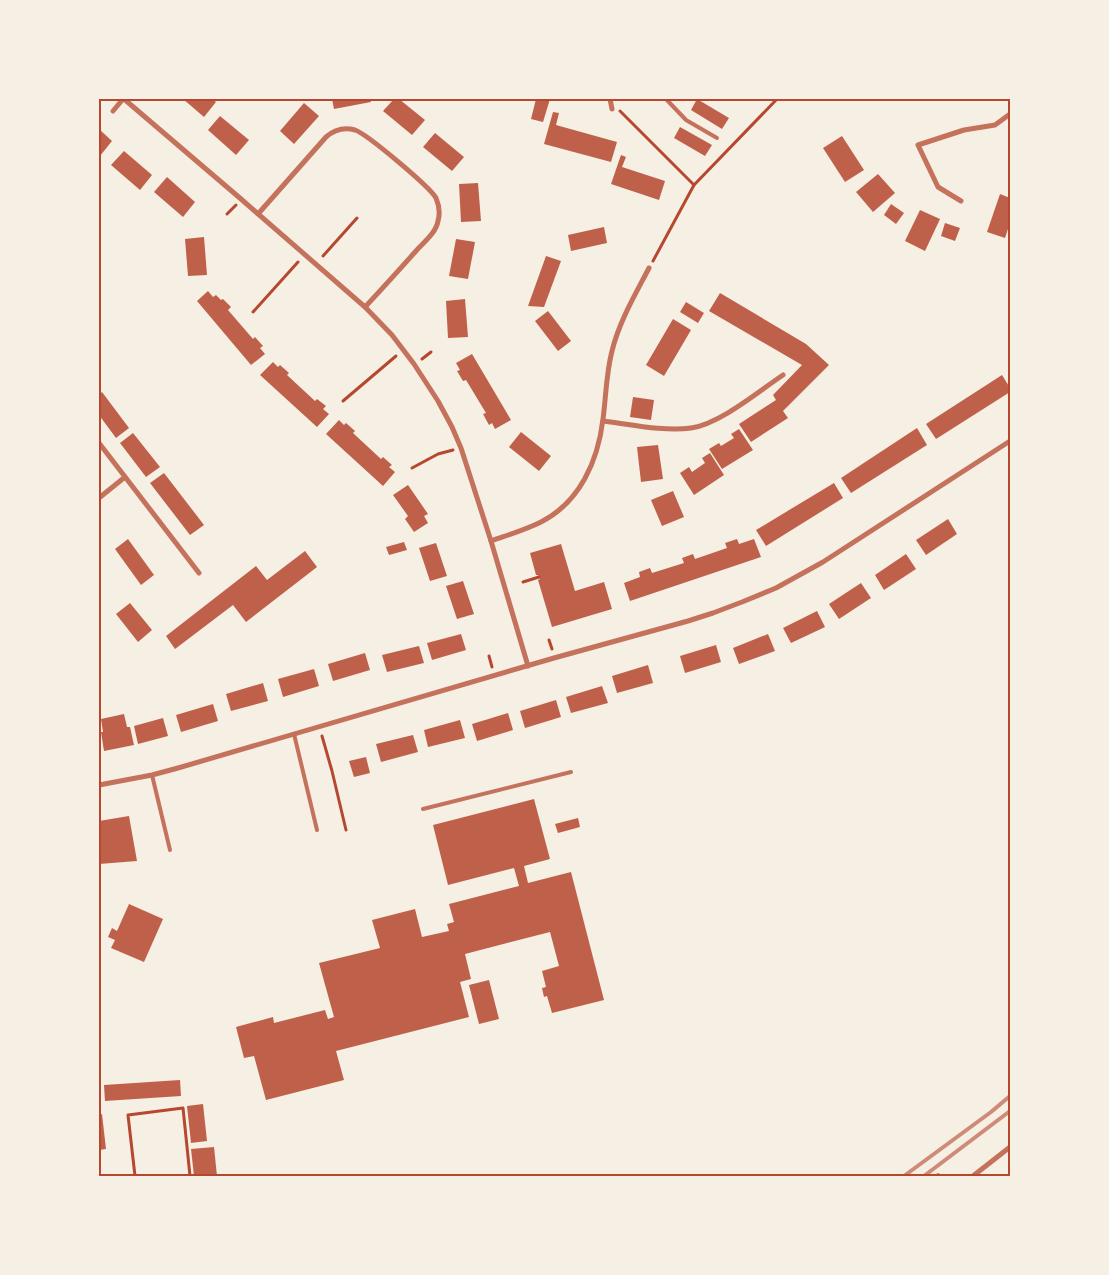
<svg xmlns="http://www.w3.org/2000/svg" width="1109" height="1275" font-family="Karla,sans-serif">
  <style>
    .building { fill: #bf614a }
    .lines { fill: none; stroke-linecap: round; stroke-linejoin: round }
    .path { stroke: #b5482f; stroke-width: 3 }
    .service { stroke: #c5725c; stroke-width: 4 }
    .minor { stroke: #c5725c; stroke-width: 5 }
    .rail { stroke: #cf8b77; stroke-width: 4 }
    .neatline { fill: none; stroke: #b5482f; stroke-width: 2 }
  </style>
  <rect width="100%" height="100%" fill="#f6efe4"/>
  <g class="building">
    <path d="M183,99H212L216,102L204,117Z"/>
    <path d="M332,99H370L371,102L334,109Z"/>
    <path d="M394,99H399L425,120L412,135L383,111Z"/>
    <path d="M536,99H550L543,122L531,119Z"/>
    <path d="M697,99L729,118L722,129L691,110Z"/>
    <path d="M304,103L319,116L294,144L280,131Z"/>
    <path d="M553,112L559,113L556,125L617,142L611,162L544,144Z"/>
    <path d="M220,116L249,140L236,155L208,130Z"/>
    <path d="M680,127L712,145L705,156L674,138Z"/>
    <path d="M99,129L112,141L100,156L99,155Z"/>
    <path d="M435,133L464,157L452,171L423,147Z"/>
    <path d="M842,136L864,170L845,182L823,148Z"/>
    <path d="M124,151L152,175L140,190L111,165Z"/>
    <path d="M621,155L626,157L622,167L665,181L659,200L611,184Z"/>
    <path d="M878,174L895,193L873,212L856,192Z"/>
    <path d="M167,177L195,202L183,217L154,192Z"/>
    <path d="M478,183L481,221L461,222L459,184Z"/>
    <path d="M1000,194L1010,198V223L1005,238L987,232Z"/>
    <path d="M891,204L904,213L896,224L884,215Z"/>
    <path d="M920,210L940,219L925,251L905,241Z"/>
    <path d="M945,223L960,228L955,241L941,236Z"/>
    <path d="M604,227L607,243L571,251L568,235Z"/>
    <path d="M204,237L207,275L188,276L185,239Z"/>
    <path d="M456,239L475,242L468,279L449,276Z"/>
    <path d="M546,256L561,261L544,307L528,306Z"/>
    <path d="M208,291L213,297L216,295L221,300L223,299L231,307L228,310L253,339L255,337L263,346L260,348L265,354L251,365L197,301Z"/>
    <path d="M720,293L806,344L829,365L783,411L788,418L751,442L739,424L776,400L773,395L802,365L709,311Z"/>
    <path d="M465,299L468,337L448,338L446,301Z"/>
    <path d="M686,302L704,313L698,323L680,312Z"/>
    <path d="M548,311L571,341L558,351L535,321Z"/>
    <path d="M673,319L691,330L664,376L646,365Z"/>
    <path d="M472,354L511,420L495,429L492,423L489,425L483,414L486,413L466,380L463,381L457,371L460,370L456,363Z"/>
    <path d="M273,362L278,367L280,365L289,373L287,375L315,401L317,399L326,406L323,409L329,414L317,427L260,375Z"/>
    <path d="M1002,375L1010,388V392L936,439L926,424Z"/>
    <path d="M102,392L129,428L116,438L99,415V395Z"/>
    <path d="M633,397L654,400L651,420L630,417Z"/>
    <path d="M339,420L344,425L346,423L355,431L353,433L381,459L383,457L392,465L389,467L395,472L383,486L326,434Z"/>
    <path d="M917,428L927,445L851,493L841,478Z"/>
    <path d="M739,429L753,450L722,469L709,449L719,443L721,446L734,438L731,434Z"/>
    <path d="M521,432L551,456L539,471L509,447Z"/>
    <path d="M133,433L160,467L146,477L120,443Z"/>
    <path d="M658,445L663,479L641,482L637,447Z"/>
    <path d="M710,453L724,475L694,495L680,473L689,467L692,472L705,463L702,458Z"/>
    <path d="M164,473L204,525L190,535L150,483Z"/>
    <path d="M834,483L843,498L766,546L756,530Z"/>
    <path d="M408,485L428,514L424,516L428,523L414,532L405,519L408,516L393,495Z"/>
    <path d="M673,491L684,517L662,526L651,500Z"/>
    <path d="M948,519L957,534L926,555L916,540Z"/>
    <path d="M128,539L154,575L141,585L115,549Z"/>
    <path d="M737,539L739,544L754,539L761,557L630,601L624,583L640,577L639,572L650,568L652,573L684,563L682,558L693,554L695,559L727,548L725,543Z"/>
    <path d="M404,542L407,550L389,555L386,547Z"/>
    <path d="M436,543L447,576L430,581L419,548Z"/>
    <path d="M561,544L575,591L604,582L612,609L552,627L538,580L540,579L538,575H536L530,553Z"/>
    <path d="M305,551L317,567L246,622L233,605L175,649L166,636L256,566L267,580Z"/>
    <path d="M906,554L916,569L884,590L875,575Z"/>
    <path d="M463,581L474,614L457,619L446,586Z"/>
    <path d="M861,583L871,598L839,619L829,604Z"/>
    <path d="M130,603L152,630L138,642L116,614Z"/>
    <path d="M817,611L825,627L791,643L783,628Z"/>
    <path d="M461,634L466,650L432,660L427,643Z"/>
    <path d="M768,634L775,651L739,664L733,648Z"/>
    <path d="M716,645L721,662L685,673L680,656Z"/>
    <path d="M419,646L424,663L387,672L382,655Z"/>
    <path d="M365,653L370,670L333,681L328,664Z"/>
    <path d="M648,665L653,683L617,693L612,676Z"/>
    <path d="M314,669L319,686L283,697L278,679Z"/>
    <path d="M263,683L268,701L231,711L226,694Z"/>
    <path d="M602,686L608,703L571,713L566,697Z"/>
    <path d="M556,700L561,717L525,728L520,711Z"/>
    <path d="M213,704L218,721L181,732L176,715Z"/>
    <path d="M508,713L513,730L477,741L472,724Z"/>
    <path d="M124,714L127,727H130L134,745L104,751L101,732H103L101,719Z"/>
    <path d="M163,718L168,736L138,744L134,726Z"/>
    <path d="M460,720L465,738L428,747L424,730Z"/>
    <path d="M413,735L418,752L381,762L376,744Z"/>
    <path d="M366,757L370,773L354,777L349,761Z"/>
    <path d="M534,799L550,859L524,866L528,883L571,872L604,1000L552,1013L547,996L544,997L542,988L546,987L542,971L559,966L550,932L465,954L471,979L460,982L469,1017L336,1051L344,1080L266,1100L254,1056L244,1058L236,1027L273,1017L274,1023L325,1010L328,1019L334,1017L319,963L380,948L372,920L415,909L422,937L449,931L447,924L454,922L449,904L519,886L514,868L448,885L433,825Z"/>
    <path d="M129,816L137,861L99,864V821Z"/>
    <path d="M578,818L580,827L558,833L555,824Z"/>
    <path d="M129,904L163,919L144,962L111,948L115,940L108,937L112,928L117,931Z"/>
    <path d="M489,980L499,1019L479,1024L469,985Z"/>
    <path d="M180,1080L181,1096L105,1101L104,1085Z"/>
    <path d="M203,1104L207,1141L191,1143L187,1106Z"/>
    <path d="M102,1114L106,1149L99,1150V1115Z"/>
    <path d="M214,1147L217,1176H194L191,1149Z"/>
  </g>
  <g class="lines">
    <g class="path">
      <path d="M620,111L694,185"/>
      <path d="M227,214L236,205"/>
      <path d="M323,256L357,218"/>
      <path d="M653,261L694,185L777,99"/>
      <path d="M253,312L298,262"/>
      <path d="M422,359L431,352"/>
      <path d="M343,401L396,356"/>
      <path d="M412,468L438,454L453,450"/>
      <path d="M523,582L539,577"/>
      <path d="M549,640L552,649"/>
      <path d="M489,656L492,667"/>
      <path d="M322,736L332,771L346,830"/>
      <path d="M135,1176L128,1115L183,1108L190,1176"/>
    </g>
    <g class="service">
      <path d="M666,99L686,120L717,138"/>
      <path d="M294,734L317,830"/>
      <path d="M152,775L170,850"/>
      <path d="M423,809L571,772"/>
      <path d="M938,1175L939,1176"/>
    </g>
    <g class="minor">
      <path d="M124,99L241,199L365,307L392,335L414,364L438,401L452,427L461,448L491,541L528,666"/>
      <path d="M610,99L612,109"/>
      <path d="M113,111L123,99"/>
      <path d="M961,201L938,187L918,145L964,130L995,125L1010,114"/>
      <path d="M258,214L326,137C334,130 344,127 355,130C367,134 430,187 436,198C439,205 440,214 438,221C436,233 424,242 416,251C399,270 382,289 365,307"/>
      <path d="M603,421C628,424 666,432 691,428C720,424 759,391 783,375"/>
      <path d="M99,443L199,573"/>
      <path d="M99,498L125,477"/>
      <path d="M491,541C508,535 525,530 541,522C580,502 598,461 603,419C606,397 606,374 612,351C619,322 635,295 649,268"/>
      <path d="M99,785L152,775L178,768L554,658L688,621L713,613L742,602L776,588L823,562L1010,441"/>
      <path d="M973,1176L1010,1147"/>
    </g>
    <g class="rail">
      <path d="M904,1176L991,1112L1010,1096"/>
      <path d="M924,1176L1010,1111"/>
    </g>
  </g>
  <rect width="1109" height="1275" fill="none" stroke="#f6efe4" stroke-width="200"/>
  <rect x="100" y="100" width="909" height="1075" class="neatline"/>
</svg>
